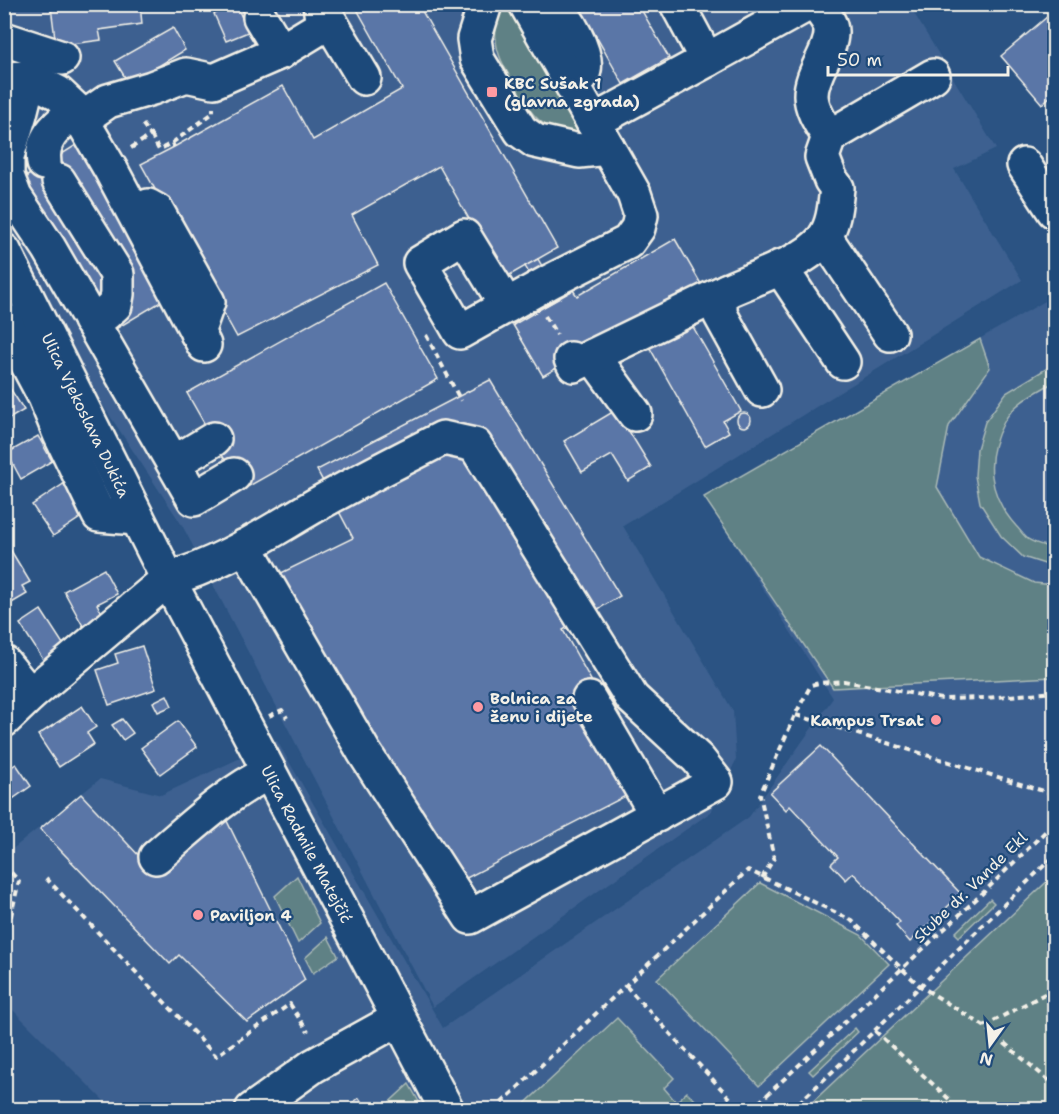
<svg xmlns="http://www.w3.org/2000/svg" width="1059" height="1114" font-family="'Shantell Sans',sans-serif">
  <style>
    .built { fill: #3d6190 }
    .green { fill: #5f8185; stroke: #aab9b6; stroke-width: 1.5 }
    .building { fill: #5a76a7; stroke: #f4f1e8; stroke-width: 1.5 }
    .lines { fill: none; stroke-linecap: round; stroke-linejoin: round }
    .minor-casing { stroke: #f4f1e8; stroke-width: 38 }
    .path { stroke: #f4f1e8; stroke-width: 4; stroke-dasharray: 6 4.5; stroke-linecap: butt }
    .minor { stroke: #1f4a7a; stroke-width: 33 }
    .poi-dot { fill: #ff9aa2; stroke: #1f4a7a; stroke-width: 2 }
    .labels { text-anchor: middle; stroke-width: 4.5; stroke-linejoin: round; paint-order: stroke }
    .poi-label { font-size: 16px; font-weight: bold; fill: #f4f1e8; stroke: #1f4a7a; text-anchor: start }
    .street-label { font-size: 16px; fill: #f4f1e8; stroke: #1f4a7a }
  </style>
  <rect width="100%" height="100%" fill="#2b5383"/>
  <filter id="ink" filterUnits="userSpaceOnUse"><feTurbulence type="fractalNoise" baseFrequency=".0167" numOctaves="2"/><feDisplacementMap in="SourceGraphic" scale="12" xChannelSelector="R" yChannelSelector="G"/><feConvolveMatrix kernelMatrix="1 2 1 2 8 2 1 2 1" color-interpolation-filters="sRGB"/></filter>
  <g filter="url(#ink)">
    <g class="built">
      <path d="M4,5H909L996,149L954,169L1022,280L623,526L733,711L736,760L711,812L433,1007L182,525L5,257Z"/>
      <path d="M1054,296V1109H112L5,1002V855L100,779L161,795L277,741L443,1028L749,817L833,698L704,497Z"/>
    </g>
    <g class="green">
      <path d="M505,5H509L581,133C542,136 530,112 514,84C506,70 497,56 496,40C494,27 499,16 505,5Z"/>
      <path d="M980,339L990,368L949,426L937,487L979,557L1034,583L1054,585V677L833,688L704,497Z"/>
      <path d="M1054,364V382C1036,393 1014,402 1004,422C984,459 988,495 1016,526C1020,530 1024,536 1028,539C1035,544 1047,546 1054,549V567L1023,557L1001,536L980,503L975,476L977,449L985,422L1006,393Z"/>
      <path d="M1054,875V1109H805Z"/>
      <path d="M297,876L320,923L298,943L275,896Z"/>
      <path d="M760,883L861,935L889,964L759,1086L657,979Z"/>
      <path d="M990,899L994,903L959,937L955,933Z"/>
      <path d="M328,937L338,956L313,973L305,958Z"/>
      <path d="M617,1018L674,1078L664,1088L676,1102L687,1092L704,1109H519Z"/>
      <path d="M855,1028L858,1032L813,1075L809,1071Z"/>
      <path d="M409,1084L423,1109H382Z"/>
    </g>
    <g class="building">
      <path d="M68,4H140L142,24L99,30L101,40L56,46L51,7Z"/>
      <path d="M236,4L248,32L226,41L214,14Z"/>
      <path d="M354,4H418L557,248L503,279L439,166L352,215L378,265L237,337L141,164L174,147L283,86L313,140L402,89Z"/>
      <path d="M578,4H638L669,58L623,84Z"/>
      <path d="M1048,16L1054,23V93L1042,104L1001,56Z"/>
      <path d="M173,28L185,50L129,84L115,61Z"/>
      <path d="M76,145L164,300L114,330L24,178Z"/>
      <path d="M675,239L701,284L543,376L513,325L573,290L577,296Z"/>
      <path d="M538,259L560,298L547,305L525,266Z"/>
      <path d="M384,283L438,379L242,490L187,393Z"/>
      <path d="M688,318L741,411L723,421L729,432L705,446L646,341Z"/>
      <path d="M4,379L24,410L4,422Z"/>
      <path d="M490,380L620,596L563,630L649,784L451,886L275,576L353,538L317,470Z"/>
      <path d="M616,410L651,467L628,481L612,455L582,472L564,441Z"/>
      <circle cx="744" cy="420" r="7"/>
      <path d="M38,436L52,461L21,479L7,453Z"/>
      <path d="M65,483L86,514L53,536L32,505Z"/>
      <path d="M7,544L30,582L22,586L27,594L10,604L4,596V545Z"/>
      <path d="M104,569L117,594L97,604L103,615L83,626L64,591Z"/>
      <path d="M41,610L65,647L44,661L20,624Z"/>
      <path d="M142,646L156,689L109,705L97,670L118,663L115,654Z"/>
      <path d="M167,695L172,706L158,712L153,702Z"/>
      <path d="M82,706L96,727L87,733L94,744L59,767L38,735Z"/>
      <path d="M122,719L133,733L123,740L112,725Z"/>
      <path d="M178,721L197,747L160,774L141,748Z"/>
      <path d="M821,746L961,894L910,942L896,926L900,922L853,873L846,880L831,864L838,857L790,806L786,810L770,793Z"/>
      <path d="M16,764L31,786L4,805V772Z"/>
      <path d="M81,794L157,875L223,813L305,980L247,1022L179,955L170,964L40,829Z"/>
      <path d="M359,1098L367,1110H343Z"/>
    </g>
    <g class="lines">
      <g class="minor-casing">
        <g id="minor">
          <path d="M485,4L474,39L477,59L521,131L535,141L579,151L608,148"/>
          <path d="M553,4C566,15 588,53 584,70C583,76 577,80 572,84"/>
          <path d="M816,4C822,12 832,23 831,33C831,52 811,73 811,95C811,110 822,125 829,137"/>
          <path d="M322,8L364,78"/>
          <path d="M260,17L281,52"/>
          <path d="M4,39L62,58"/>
          <path d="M707,60L808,4"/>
          <path d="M29,78L20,114L7,156V176L15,197L49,248L194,499L234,475"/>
          <path d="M4,79L29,78L58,93L76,110L111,170L204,345"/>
          <path d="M82,119L108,101L152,88L186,75L214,81L278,53L319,28L322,20L320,4"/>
          <path d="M593,122L707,60L677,4"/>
          <path d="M44,163C40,138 58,125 76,110"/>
          <path d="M1024,165L1054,211"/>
          <path d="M59,181L117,274V294L115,305L105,314L90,320"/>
          <path d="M148,206L157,211L208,302L197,333"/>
          <path d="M825,237L890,334"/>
          <path d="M4,251L168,579L447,1110"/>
          <path d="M780,267L843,362"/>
          <path d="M507,306L464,236L420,263L460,332C490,315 520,298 551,281L628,242L638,228L641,215L634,194L526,4"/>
          <path d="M4,320L45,397L60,434L99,515L137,518"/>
          <path d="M593,356L635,414"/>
          <path d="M571,359L574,365L726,291"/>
          <path d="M762,390L720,314V298L726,291C754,278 807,262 824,238C834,224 835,205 837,188L831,180L822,157L829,137L933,76"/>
          <path d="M174,463L214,439"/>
          <path d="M4,663L30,695"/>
          <path d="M589,699L657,815"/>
          <path d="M4,720L30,695L168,579C221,565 269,532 316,505C358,481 400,460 443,438L475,445L632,698L698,759L716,782L470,917L364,752L245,546"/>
          <path d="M156,857C189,829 230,790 269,773"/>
          <path d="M252,1110L313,1066L398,1019"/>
        </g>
      </g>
      <g class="path">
        <path d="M151,135L159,150L172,143L174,147"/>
        <path d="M172,143L213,113V108"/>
        <path d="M131,148L151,135L141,122"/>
        <path d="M545,316L557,335"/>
        <path d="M426,335L461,401"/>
        <path d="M796,715L1050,793L1054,797"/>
        <path d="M269,716L282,710L287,718"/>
        <path d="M4,865L19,881L4,946"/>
        <path d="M46,878L216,1056L290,1004L308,1032"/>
        <path d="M762,878L774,858L760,795L795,715L811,685L819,683L844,681L942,699L986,698L1054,692"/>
        <path d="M626,986L741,1110"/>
        <path d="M984,1026L1054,989"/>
        <path d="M875,1031L949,1099"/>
        <path d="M494,1110L748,870L851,920L920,986L984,1026L1054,1085"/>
        <path d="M751,1110L987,889L1054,823"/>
        <path d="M791,1110L832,1072L1054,856"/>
      </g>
      <use href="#minor" class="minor"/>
    </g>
  </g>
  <g class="poi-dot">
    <rect x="486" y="86" width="12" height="12" rx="3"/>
    <circle cx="478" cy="707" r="6"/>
    <circle cx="936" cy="720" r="6"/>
    <circle cx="198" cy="915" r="6"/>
  </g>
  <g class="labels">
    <g class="poi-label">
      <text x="504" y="89">KBC Sušak 1<tspan x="504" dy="18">(glavna zgrada)</tspan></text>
      <text x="490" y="704">Bolnica za<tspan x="490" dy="18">ženu i dijete</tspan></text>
      <text x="924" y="726" text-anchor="end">Kampus Trsat</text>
      <text x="210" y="921">Paviljon 4</text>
    </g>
    <g class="street-label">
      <text transform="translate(86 415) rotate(64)" y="6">Ulica Vjekoslava Dukića</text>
      <text transform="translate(307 844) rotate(62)" y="6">Ulica Radmile Matejčić</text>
      <text transform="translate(970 887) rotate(-44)" y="6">Stube dr. Vande Ekl</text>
    </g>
  </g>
  <rect width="1059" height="1114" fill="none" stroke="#1f4a7a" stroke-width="24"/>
  <rect x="12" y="12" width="1035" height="1090" fill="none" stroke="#f4f1e8" stroke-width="2" filter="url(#ink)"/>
  <g transform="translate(990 1045) rotate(195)" stroke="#1f4a7a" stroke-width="4.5" paint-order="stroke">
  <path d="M0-4.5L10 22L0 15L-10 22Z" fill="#f4f1e8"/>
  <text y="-9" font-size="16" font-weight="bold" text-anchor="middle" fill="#f4f1e8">N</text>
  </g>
  <path d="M828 66v9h180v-9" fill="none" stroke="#f4f1e8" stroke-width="3"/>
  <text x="837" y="66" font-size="18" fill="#f4f1e8" stroke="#1f4a7a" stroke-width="4.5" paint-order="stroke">50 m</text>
</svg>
